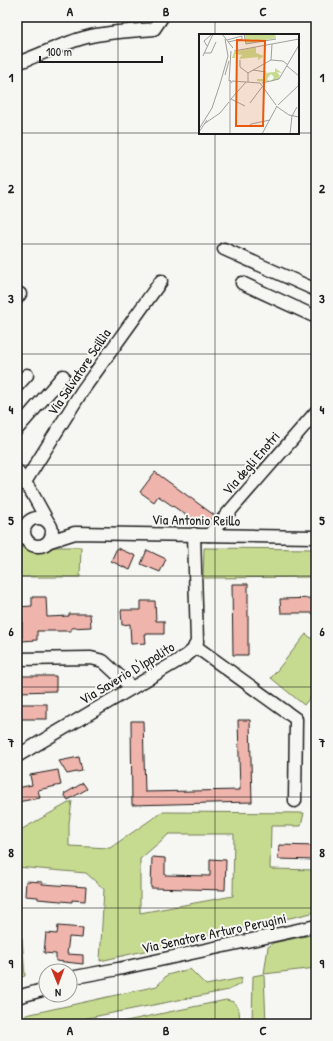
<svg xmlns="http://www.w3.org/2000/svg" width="333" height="1041" font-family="'Patrick Hand',sans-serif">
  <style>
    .green { fill: #c7db90; stroke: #727c56; fill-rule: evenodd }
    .building { fill: #efb4ab; stroke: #1c1c1c }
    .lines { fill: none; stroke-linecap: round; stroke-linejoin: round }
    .minor-casing { stroke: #1c1c1c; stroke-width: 15 }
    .minor { stroke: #f6f6f2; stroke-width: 12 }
    .grid { fill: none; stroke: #1c1c1c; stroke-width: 1; stroke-opacity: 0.55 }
    .labels { text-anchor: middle; stroke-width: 4; stroke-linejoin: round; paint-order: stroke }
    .street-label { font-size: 14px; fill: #1c1c1c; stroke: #f6f6f2 }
    .inset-road { fill: none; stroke: #9f9f9c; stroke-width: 1 }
    .view { fill: #e8590c; fill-opacity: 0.15; stroke: #e8590c; stroke-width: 2 }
    .inset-edge { fill: none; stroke: #1c1c1c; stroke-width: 2 }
    .neatline { fill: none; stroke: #1c1c1c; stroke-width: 1.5 }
    .grid-label { font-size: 13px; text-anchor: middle; font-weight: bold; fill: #1c1c1c }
  </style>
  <rect width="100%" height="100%" fill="#f6f6f2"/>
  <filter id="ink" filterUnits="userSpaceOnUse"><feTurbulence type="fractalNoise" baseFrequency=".025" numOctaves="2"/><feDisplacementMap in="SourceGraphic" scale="8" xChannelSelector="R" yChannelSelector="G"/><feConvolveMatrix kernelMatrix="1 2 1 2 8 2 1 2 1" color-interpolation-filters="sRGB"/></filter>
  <g filter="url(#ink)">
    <g class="green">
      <path d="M17,544L27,550L37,553L48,551L54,547H81L80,577H17Z"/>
      <path d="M204,548L316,549V577L203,578Z"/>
      <path d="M306,634L316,642V690L304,705L271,678Z"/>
      <path d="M72,801L69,823V846L110,848L162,812L304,813L301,826H271L270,869L316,870V912L100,961L104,889L86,873L17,867V832ZM169,834H234L233,896L140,913V859Z"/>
      <path d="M316,934V968L264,974L266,1024H252L253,976L264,974L268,947L273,943Z"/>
      <path d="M22,938L25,976L17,978V939Z"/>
      <path d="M190,969L206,985L242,978L240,984L229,990L57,1024H17V1017L157,986L167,975Z"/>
      <path d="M226,1000L234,1002L239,1010L240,1024H112Z"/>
    </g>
    <g class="building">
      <path d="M155,472L214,515L208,522H202L189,517L158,496L154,502L140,492Z"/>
      <path d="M117,548L136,556L130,570L111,561Z"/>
      <path d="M147,550L166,559L160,572L141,564Z"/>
      <path d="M232,584H248V655H233Z"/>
      <path d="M32,597H46L47,617L69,616V614H90L91,627L71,628V631H37V640L22,641V622H17V607L32,606Z"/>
      <path d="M316,598V613H281L280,599Z"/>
      <path d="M141,601H155L156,621H164V634H145L146,643L131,644L130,624L122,625L121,610H141Z"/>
      <path d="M17,676H56V691L17,692Z"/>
      <rect x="17" y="704" width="30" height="15"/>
      <path d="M238,720H250L252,802L132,805L131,721H143L145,792L240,790Z"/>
      <path d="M79,757L82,771L67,774L59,761Z"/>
      <path d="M58,770L61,785L38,790L40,798L17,802V788L32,785L30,775Z"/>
      <path d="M83,783L87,789L68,800L64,794Z"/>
      <path d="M279,845L316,846V860L278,859Z"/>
      <path d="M152,857L165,858V875L210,876V859L226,860L225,890L151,888Z"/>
      <path d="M26,881L42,882V884L86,887L85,901L72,900V902L38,899V897L25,896Z"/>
      <path d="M58,926L83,928L82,938L69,937L67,954L83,955V964L56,961V954L44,953L46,933L57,934Z"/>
    </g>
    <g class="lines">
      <g class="minor-casing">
        <g id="minor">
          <path d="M17,63C41,55 62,43 87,37C108,32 131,31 154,29L162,17"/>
          <path d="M224,249L316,290"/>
          <path d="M242,283L316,317"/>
          <path d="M17,298L20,294"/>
          <path d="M17,386L27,375"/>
          <path d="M17,429L63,376"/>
          <path d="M17,471L32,493L48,522"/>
          <path d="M25,482L82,391L161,281"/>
          <circle cx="38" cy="532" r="14"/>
          <path d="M209,535L316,412"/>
          <path d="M50,541L75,533L316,537"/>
          <path d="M195,646L296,719L295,801"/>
          <path d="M17,659L91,658L103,661L132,688"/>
          <path d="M17,756L186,656L193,650L197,642L194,534"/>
          <path d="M70,978L118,969L316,926"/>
          <path d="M17,997L46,989"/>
        </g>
      </g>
      <use href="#minor" class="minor"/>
    </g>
  </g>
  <path class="grid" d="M118,17V1024M215,17V35M17,133H200M215,133V1024M298,133H316M17,244H316M17,354H316M17,465H316M17,576H316M17,687H316M17,797H316M17,908H316"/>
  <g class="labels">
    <g class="street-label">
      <text transform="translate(79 372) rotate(-56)" y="5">Via Salvatore Scillìa</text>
      <text transform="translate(251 463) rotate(-49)" y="5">Via degli Enotri</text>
      <text transform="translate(196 520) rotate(1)" y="5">Via Antonio Reillo</text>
      <text transform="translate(127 673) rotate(-31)" y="5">Via Saverio D'Ippolito</text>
      <text transform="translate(214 933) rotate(-12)" y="5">Via Senatore Arturo Perugini</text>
    </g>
  </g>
  <g transform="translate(199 34)">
    <rect width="100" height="100" fill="#f6f6f2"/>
    <path d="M46,0H76L77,4L47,10ZM57,13V19L65,22L59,26V23L40,25L43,21L36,20V24H33L35,18ZM76,34L83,39L78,38L81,42L79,45L72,48L75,43L72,40L68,45L71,48L58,47V45H64L65,39L76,38Z" fill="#c7db90"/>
    <path class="inset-road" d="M23,0L34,14M45,0L47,10L77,5M28,6L43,2V5L29,8M8,12L5,7L12,1M35,17L100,5M5,19H12L17,8M4,22L14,0M41,26V33L49,39M72,26L84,27L89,31M88,32L100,42M54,36L67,38M26,41L30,27M30,47L32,17M33,47L61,49M49,48V39L72,26L73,10M61,49L77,71M63,49L80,45L100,11M32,65L46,72M31,66L47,48M51,69L63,53M79,71L100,51M77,72L90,81L100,83M5,90L21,79L30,68M49,93L52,90L71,86M0,95L13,74L21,50L29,22L26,5M0,98L8,86M31,100V46L33,49M63,100L78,72M91,100L93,82L98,73"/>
    <path class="view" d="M38,6L66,7L64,92H37Z"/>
    <rect width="100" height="100" class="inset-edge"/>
  </g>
  <rect width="333" height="1041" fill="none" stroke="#f6f6f2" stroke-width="44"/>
  <g transform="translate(58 983) rotate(179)"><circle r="19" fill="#f6f6f2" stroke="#9f9f9c"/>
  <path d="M0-3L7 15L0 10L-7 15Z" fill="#c8321e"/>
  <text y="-6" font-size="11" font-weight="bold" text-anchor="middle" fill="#1c1c1c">N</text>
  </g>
  <path d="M40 56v6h122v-6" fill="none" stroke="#1c1c1c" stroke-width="2"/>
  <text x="46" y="56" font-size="12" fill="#1c1c1c" stroke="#f6f6f2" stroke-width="3" paint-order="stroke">100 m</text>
  <rect x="22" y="22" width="289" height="997" class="neatline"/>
  <g class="grid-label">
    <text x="70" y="16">A</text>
    <text x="166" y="16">B</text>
    <text x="263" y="16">C</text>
    <text x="11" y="82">1</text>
    <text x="322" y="82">1</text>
    <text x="11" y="193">2</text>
    <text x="322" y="193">2</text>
    <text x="11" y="303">3</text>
    <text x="322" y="303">3</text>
    <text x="11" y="414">4</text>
    <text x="322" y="414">4</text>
    <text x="11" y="525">5</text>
    <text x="322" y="525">5</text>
    <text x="11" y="636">6</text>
    <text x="322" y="636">6</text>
    <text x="11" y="747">7</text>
    <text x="322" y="747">7</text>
    <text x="11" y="857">8</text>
    <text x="322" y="857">8</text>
    <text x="11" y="968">9</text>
    <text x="322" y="968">9</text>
    <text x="70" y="1035">A</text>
    <text x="166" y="1035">B</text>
    <text x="263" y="1035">C</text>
  </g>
</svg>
